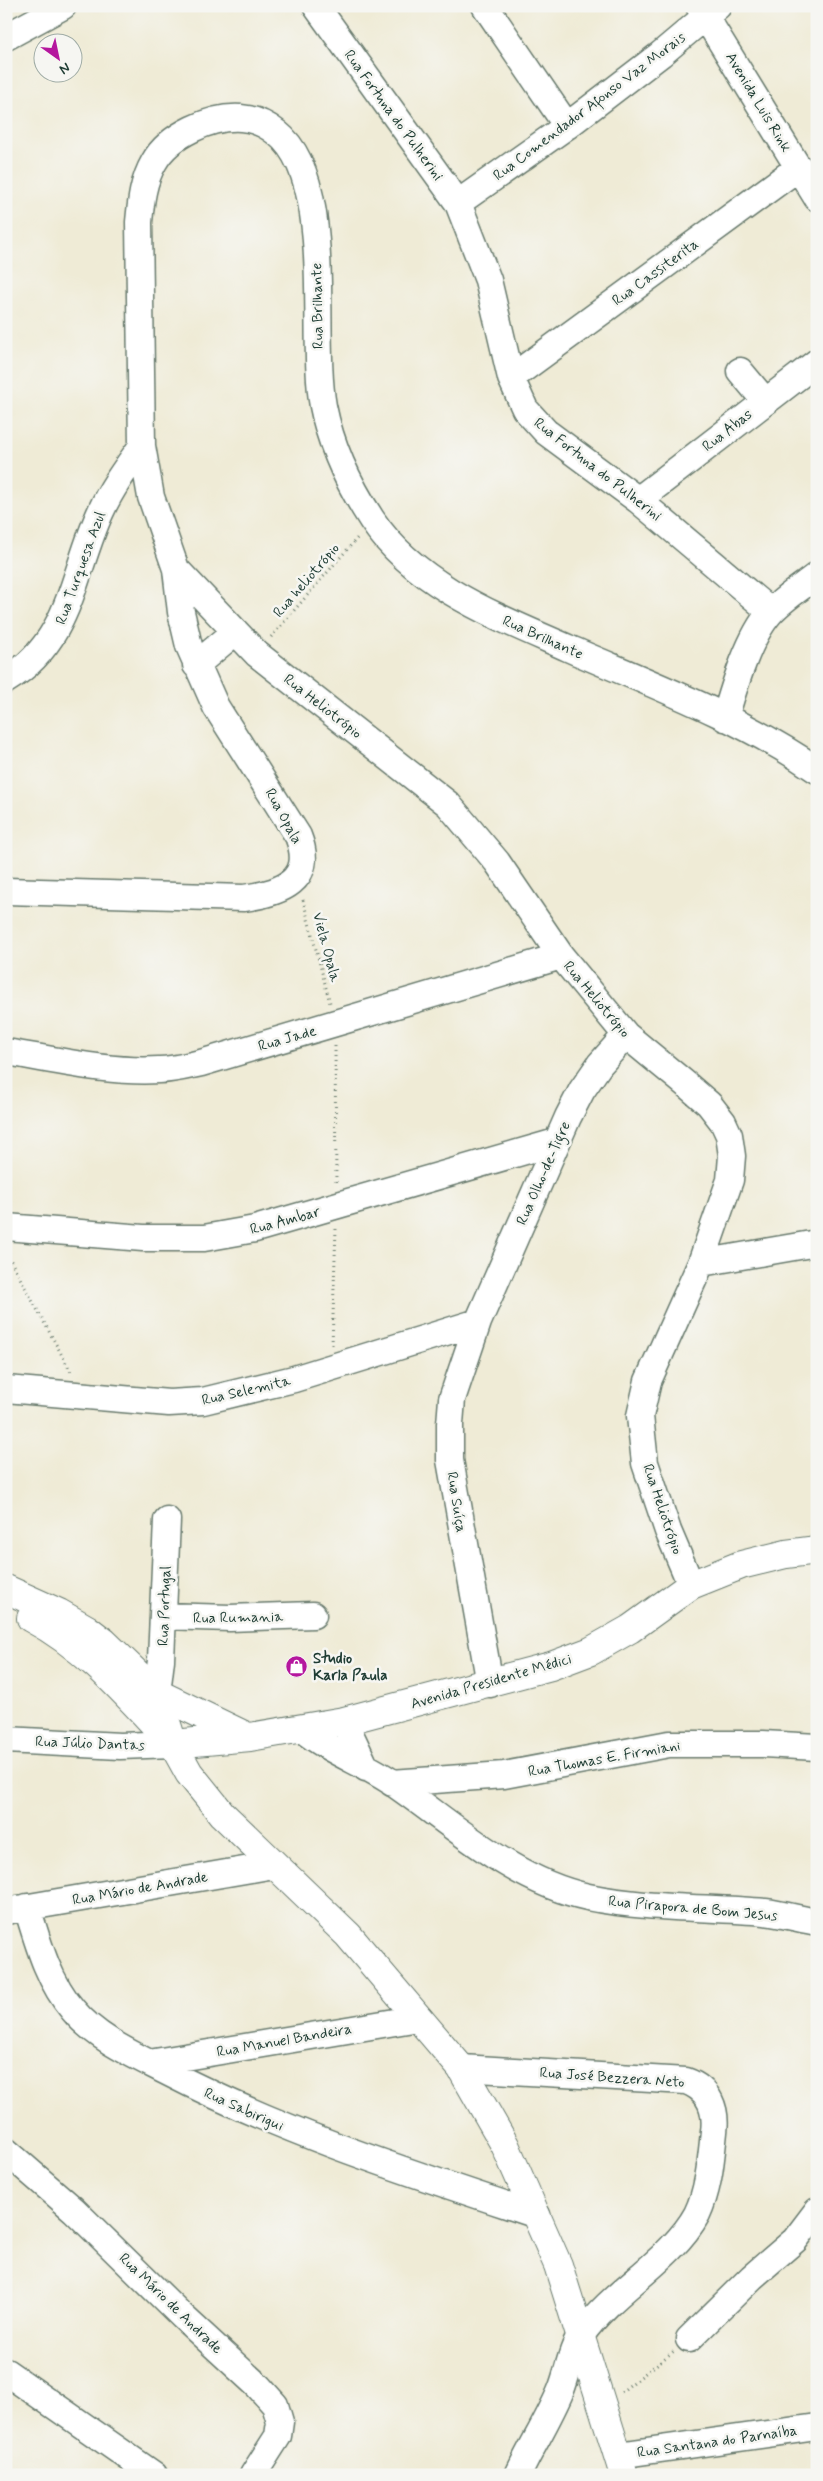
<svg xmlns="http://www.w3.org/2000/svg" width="823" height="2481" viewBox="0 0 823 2481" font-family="Mynerve,sans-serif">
<rect width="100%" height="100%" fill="#f6f6f2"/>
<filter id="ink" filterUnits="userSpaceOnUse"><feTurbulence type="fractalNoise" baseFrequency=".02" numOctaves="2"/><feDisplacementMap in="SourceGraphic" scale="10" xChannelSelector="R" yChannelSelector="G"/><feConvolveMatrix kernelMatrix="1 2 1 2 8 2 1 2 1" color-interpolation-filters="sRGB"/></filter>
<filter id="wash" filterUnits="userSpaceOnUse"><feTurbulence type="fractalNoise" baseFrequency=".0096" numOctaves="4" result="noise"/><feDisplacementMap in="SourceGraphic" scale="20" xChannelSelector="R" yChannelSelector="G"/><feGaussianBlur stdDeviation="1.12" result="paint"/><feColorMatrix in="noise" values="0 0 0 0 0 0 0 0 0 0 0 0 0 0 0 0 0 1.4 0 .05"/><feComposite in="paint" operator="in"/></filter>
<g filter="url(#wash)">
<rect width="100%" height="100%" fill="#efebd6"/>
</g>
<g filter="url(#ink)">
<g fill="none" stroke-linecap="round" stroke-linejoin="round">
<defs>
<path id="minor" d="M316 6 458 203 488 280 511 378 525 409 546 432 638 500 771 612
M485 6 567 126
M699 6 817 198
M6 37 63 6
M458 203 567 126 661 54 718 6
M740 371 765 401
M511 378 799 167
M638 500 817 362
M176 569 257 654 448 804 497 862 561 956 626 1035 688 1086 709 1104 723 1122 729 1135 732 1156 730 1180 701 1263 648 1381 640 1416 645 1463 668 1531 691 1585
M196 665 235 632
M6 680C72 641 72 573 101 511 112 487 127 467 142 446
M725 718C734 687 749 636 771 612 784 598 802 587 817 575
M6 891 244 898C280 893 316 881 298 836L216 707 189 646 181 612 176 569 151 497 142 446 139 222C141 201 143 181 154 162 169 135 211 116 241 118 254 119 267 125 277 133 336 179 310 336 323 406 331 447 349 485 372 520 416 586 498 617 568 648 651 684 742 718 817 770
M6 1052C56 1060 109 1073 159 1070 173 1070 187 1066 201 1063L561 956
M6 1227 143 1238H204L255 1229 556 1142
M701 1263 817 1243
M6 1389 169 1403 203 1401 294 1379 478 1322
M163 1616 230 1618 313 1615
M490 1684 450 1460V1424L452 1399 478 1322 568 1117 582 1090 600 1064 626 1035
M157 1693 161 1660 167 1520
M344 1721 366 1768
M302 1729C330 1752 364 1763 393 1783 454 1825 513 1881 588 1897 646 1909 706 1907 765 1912 782 1914 800 1919 817 1922
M6 1740 120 1746 173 1744
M392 1783 504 1775 669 1744H763L817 1747
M27 1907C38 1943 48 1981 73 2010 97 2039 134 2055 167 2072 285 2133 411 2173 537 2215
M6 1911 274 1865
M149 2063 419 2018
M461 2068 686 2081C709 2089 717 2109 714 2132 711 2159 709 2189 697 2214 672 2260 614 2289 582 2334 571 2349 568 2373 561 2390 549 2419 531 2447 518 2475
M6 2151 74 2210 183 2317 258 2386 275 2405 280 2422 278 2436 253 2475
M689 2339 752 2277 795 2240 817 2211
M6 2372 154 2475
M618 2455 817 2427"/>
<path id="major" d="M6 1589 59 1613 87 1629 104 1642 157 1693 173 1744 189 1773 222 1814 348 1935 461 2068 505 2145 558 2265 624 2475
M31 1618C86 1647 126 1694 168 1739
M157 1693 248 1737
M173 1744 250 1737 344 1721 551 1666 591 1651 630 1629 691 1585 741 1565 786 1554 817 1550"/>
</defs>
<!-- minor casing -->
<use href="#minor" stroke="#687a6d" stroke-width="29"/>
<!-- major casing -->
<use href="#major" stroke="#687a6d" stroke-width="30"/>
<!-- path -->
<path stroke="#687a6d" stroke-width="3" stroke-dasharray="1 4" stroke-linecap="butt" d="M271 637 359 536
M303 900 330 1003
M335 1046 336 1182
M6 1252 71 1372
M332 1345 336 1229
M621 2392 674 2351"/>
<!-- minor -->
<use href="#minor" stroke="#fff" stroke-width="26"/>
<!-- major -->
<use href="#major" stroke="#fff" stroke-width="28"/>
</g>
</g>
<!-- icons -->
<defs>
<symbol id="shop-disc" viewBox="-11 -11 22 22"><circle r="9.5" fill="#b5179e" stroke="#f6f6f2"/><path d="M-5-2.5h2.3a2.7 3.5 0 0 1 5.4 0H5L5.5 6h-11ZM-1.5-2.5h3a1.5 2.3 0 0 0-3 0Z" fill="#fff"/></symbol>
</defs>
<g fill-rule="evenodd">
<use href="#shop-disc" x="284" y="1654" width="25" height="25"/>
</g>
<g text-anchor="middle" stroke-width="5" stroke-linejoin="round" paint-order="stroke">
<!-- street labels -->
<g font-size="15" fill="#1f3d34" stroke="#f6f6f2">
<text transform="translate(759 102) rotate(59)" y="5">Avenida Luis Rink</text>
<text transform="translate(589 106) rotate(-37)" y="5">Rua Comendador Afonso Vaz Morais</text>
<text transform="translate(394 115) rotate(54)" y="5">Rua Fortuna do Pulherini</text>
<text transform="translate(655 272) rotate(-36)" y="5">Rua Cassiterita</text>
<text transform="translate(317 306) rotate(-91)" y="5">Rua Brilhante</text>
<text transform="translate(727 430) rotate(-38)" y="5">Rua Abas</text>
<text transform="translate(598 469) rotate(38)" y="5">Rua Fortuna do Pulherini</text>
<text transform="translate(80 568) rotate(-70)" y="5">Rua Turquesa Azul</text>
<text transform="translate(306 580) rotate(-49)" y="5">Rua heliotrópio</text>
<text transform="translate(543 637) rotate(24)" y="5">Rua Brilhante</text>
<text transform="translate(323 706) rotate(38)" y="5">Rua Heliotrópio</text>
<text transform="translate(284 816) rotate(61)" y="5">Rua Opala</text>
<text transform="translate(327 947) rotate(75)" y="5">Viela Opala</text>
<text transform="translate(597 999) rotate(50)" y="5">Rua Heliotrópio</text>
<text transform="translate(287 1038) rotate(-16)" y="5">Rua Jade</text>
<text transform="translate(543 1173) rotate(-66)" y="5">Rua Olho-de-Tigre</text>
<text transform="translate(285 1220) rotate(-15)" y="5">Rua Ambar</text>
<text transform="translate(246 1390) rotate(-13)" y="5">Rua Selemita</text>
<text transform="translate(457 1502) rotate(81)" y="5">Rua Suíça</text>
<text transform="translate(663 1509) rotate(71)" y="5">Rua Heliotrópio</text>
<text transform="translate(164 1606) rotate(-88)" y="5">Rua Portugal</text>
<text transform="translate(238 1617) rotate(-1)" y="5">Rua Rumania</text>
<text transform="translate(491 1681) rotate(-16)" y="5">Avenida Presidente Médici</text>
<text transform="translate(90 1743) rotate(2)" y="5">Rua Júlio Dantas</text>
<text transform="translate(604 1758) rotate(-10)" y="5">Rua Thomas E. Firmiani</text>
<text transform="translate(140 1888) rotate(-10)" y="5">Rua Mário de Andrade</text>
<text transform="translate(693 1908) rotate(5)" y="5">Rua Pirapora de Bom Jesus</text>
<text transform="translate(284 2040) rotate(-10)" y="5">Rua Manuel Bandeira</text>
<text transform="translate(612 2077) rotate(4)" y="5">Rua José Bezzera Neto</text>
<text transform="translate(244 2109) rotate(24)" y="5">Rua Sabirigui</text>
<text transform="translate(171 2303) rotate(44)" y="5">Rua Mário de Andrade</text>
<text transform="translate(717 2441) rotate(-8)" y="5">Rua Santana do Parnaíba</text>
</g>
<!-- poi labels -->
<g font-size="15" font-weight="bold" fill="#1f3d34" stroke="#f6f6f2" text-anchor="start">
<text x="313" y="1663">Studio<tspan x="313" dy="17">Karla Paula</tspan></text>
</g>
</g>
<!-- margin -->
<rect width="823" height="2481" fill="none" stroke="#f6f6f2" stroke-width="25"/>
<!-- north arrow -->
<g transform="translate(58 58) rotate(147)"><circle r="24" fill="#f6f6f2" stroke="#a0aca6"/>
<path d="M0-4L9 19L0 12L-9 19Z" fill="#b5179e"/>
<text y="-8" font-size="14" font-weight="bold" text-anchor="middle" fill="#1f3d34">N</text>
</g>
</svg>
